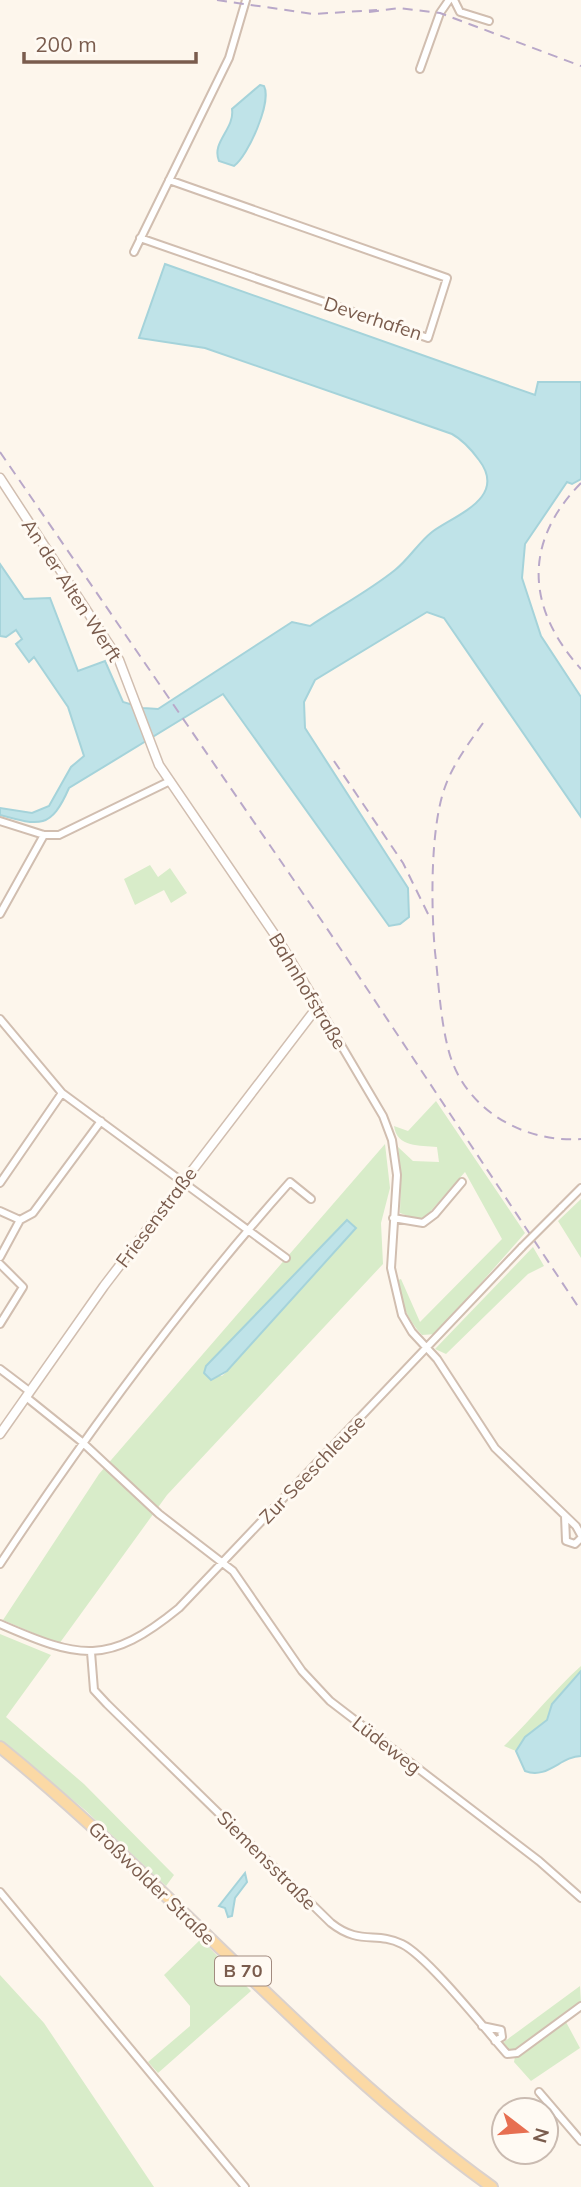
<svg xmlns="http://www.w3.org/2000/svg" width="581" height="2187" viewBox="0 0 581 2187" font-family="Mulish,sans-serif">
<rect width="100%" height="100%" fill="#fdf6ec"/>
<!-- green -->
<path fill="#d8ecc9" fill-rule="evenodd" d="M150 865 158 877 170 868 187 893 171 903 164 890 135 905 124 879Z
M436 1101 525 1233 436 1334 422 1335C407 1319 401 1302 396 1281L401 1279 420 1322 502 1239 465 1172 422 1221 400 1213 401 1175 398 1147 413 1161 439 1162 437 1147C420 1145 397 1148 394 1126L408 1131Z
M385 1144 390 1188 381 1223 383 1264 167 1495 59 1644 3 1620 99 1474ZM347 1221 355 1228 227 1371 222 1376 204 1373 206 1366Z
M581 1199V1258L558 1221Z
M533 1247 544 1266 528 1274 446 1354 435 1349Z
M0 1634 51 1655 6 1717 84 1784 174 1875 166 1886 85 1810 0 1740Z
M581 1666V1671L552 1704 547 1720 525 1737 516 1751 504 1746C531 1720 553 1691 581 1666Z
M201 1939 251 1991 158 2073 148 2062 190 2026V2006L164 1975Z
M0 1975 44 2023 154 2187H0Z
M580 1986 581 2003 511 2052 501 2044Z
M566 2022 580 2048 531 2081 514 2062 515 2057Z"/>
<!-- water -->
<path fill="#bfe3e8" stroke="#a5d3da" stroke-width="2" d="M260 85 264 86C272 102 248 156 234 166L219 161C211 142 235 129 232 109Z
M165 264 535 395 538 382H581V479L572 484 567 482 525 544 522 578 541 636 581 697V817L444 618 427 612 315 680 304 702 305 728 408 888 409 917 400 924 389 926 223 694 69 788C51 829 40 826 0 815V808L32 813 49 806 71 767 84 756 68 707 34 657 29 662 16 644 22 639 16 630 6 637 0 636V564L24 599 50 598 78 671 105 661 123 702 143 708 158 709 292 622 310 626C337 608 369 591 395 570 409 559 418 543 432 532 455 515 508 498 479 460 471 449 463 440 452 434L205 348 139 338Z
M347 1220 356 1228 227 1371 211 1380 204 1373 206 1366Z
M581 1671V1756C561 1756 547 1780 525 1771L516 1751 525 1737 547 1720 552 1704Z
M245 1873 247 1882 235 1898 232 1916 228 1917 225 1908 219 1906Z"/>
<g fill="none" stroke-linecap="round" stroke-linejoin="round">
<defs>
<path id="minor" d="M454 0 460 12 489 21
M420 69 440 13 449 0
M140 238 428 338 447 278 169 180
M134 252 229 58 246 0
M0 821 44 835H59L170 781
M0 914 44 835
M318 1006 383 1116 392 1140 397 1175 391 1268 402 1315 412 1332 437 1359 495 1448 576 1526 581 1535
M0 1019 62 1093 286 1258
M0 1183 62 1093
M561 1208 581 1188
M0 1211 20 1220 33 1213 101 1121
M393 1218 423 1223 435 1214 462 1182
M0 1257 20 1220
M0 1264 23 1287 0 1324
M0 1369 29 1391
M26 1397 82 1442 159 1514 233 1571 302 1671 330 1701 539 1861 581 1898
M565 1516 566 1541 575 1544 581 1538
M0 1564C89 1430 183 1302 290 1182L311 1199
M0 1624C80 1659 108 1666 179 1608L522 1247
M91 1652 94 1690 107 1704 331 1923C360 1946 376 1931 402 1944 427 1956 485 2029 507 2054L517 2053 581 2006
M0 1892 245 2187
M482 2026 501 2030 502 2037 495 2041
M539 2092 581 2141"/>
<path id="tertiary" d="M0 478 119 660 159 765 279 941 318 1006 104 1286 0 1434"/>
<path id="primary" d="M0 1747C172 1886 313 2058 492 2187"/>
</defs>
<!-- minor casing -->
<use href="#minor" stroke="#d1beb0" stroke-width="10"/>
<!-- tertiary casing -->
<use href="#tertiary" stroke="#d1beb0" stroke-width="11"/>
<!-- primary casing -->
<use href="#primary" stroke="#dad1cd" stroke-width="14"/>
<!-- minor -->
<use href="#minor" stroke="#fff" stroke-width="6"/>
<!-- tertiary -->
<use href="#tertiary" stroke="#fff" stroke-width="8"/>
<!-- primary -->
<use href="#primary" stroke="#fbd9a5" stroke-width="10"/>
<!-- rail -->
<path stroke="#b9a8c9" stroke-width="2" stroke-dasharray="10 7" stroke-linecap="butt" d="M217 0 313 14 377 10
M369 12 399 8 440 13 581 66
M0 452 326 927 581 1311
M581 483C523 542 526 608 581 669
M483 723C469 743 453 764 445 787 430 828 431 908 435 952 439 985 440 1019 449 1052 465 1110 524 1143 581 1139
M334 761 403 863 429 916"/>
<defs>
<path id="minor-bridge" d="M522 1247 561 1208"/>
</defs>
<!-- minor-bridge casing -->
<use href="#minor-bridge" stroke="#d1beb0" stroke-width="10" stroke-linecap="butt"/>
<!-- minor-bridge -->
<use href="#minor-bridge" stroke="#fff" stroke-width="6"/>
</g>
<g text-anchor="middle" stroke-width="6" stroke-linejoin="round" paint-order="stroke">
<!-- shield labels -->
<rect fill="#fffaf3" stroke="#a28b7f" stroke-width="2" x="215" y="1956.5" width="56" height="29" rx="5"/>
<g font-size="18" font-weight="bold" fill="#7a5c4d">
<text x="243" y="1977">B 70</text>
</g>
<!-- street labels -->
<g font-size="19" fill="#7a5c4d" stroke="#fffaf3">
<text transform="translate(373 318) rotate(18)" y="7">Deverhafen</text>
<text transform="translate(72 590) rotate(57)" y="7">An der Alten Werft</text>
<text transform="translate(308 991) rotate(59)" y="7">Bahnhofstraße</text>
<text transform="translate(156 1217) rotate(-53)" y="7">Friesenstraße</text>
<text transform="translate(312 1469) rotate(-46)" y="7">Zur Seeschleuse</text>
<text transform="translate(387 1745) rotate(38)" y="7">Lüdeweg</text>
<text transform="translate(267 1860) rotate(45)" y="7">Siemensstraße</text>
<text transform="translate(152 1883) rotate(44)" y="7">Großwolder Straße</text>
</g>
</g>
<!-- north arrow -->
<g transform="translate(525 2131) rotate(106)"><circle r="33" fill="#fffaf3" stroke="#cabbb1" stroke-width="2"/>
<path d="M0-5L12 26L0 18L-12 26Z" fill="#e76f51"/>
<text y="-10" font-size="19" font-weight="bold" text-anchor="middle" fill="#7a5c4d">N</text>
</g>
<!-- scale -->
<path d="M24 52v10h172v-10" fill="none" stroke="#7a5c4d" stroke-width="3.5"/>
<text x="35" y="52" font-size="21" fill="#7a5c4d" stroke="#fffaf3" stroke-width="5" paint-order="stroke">200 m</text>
</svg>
